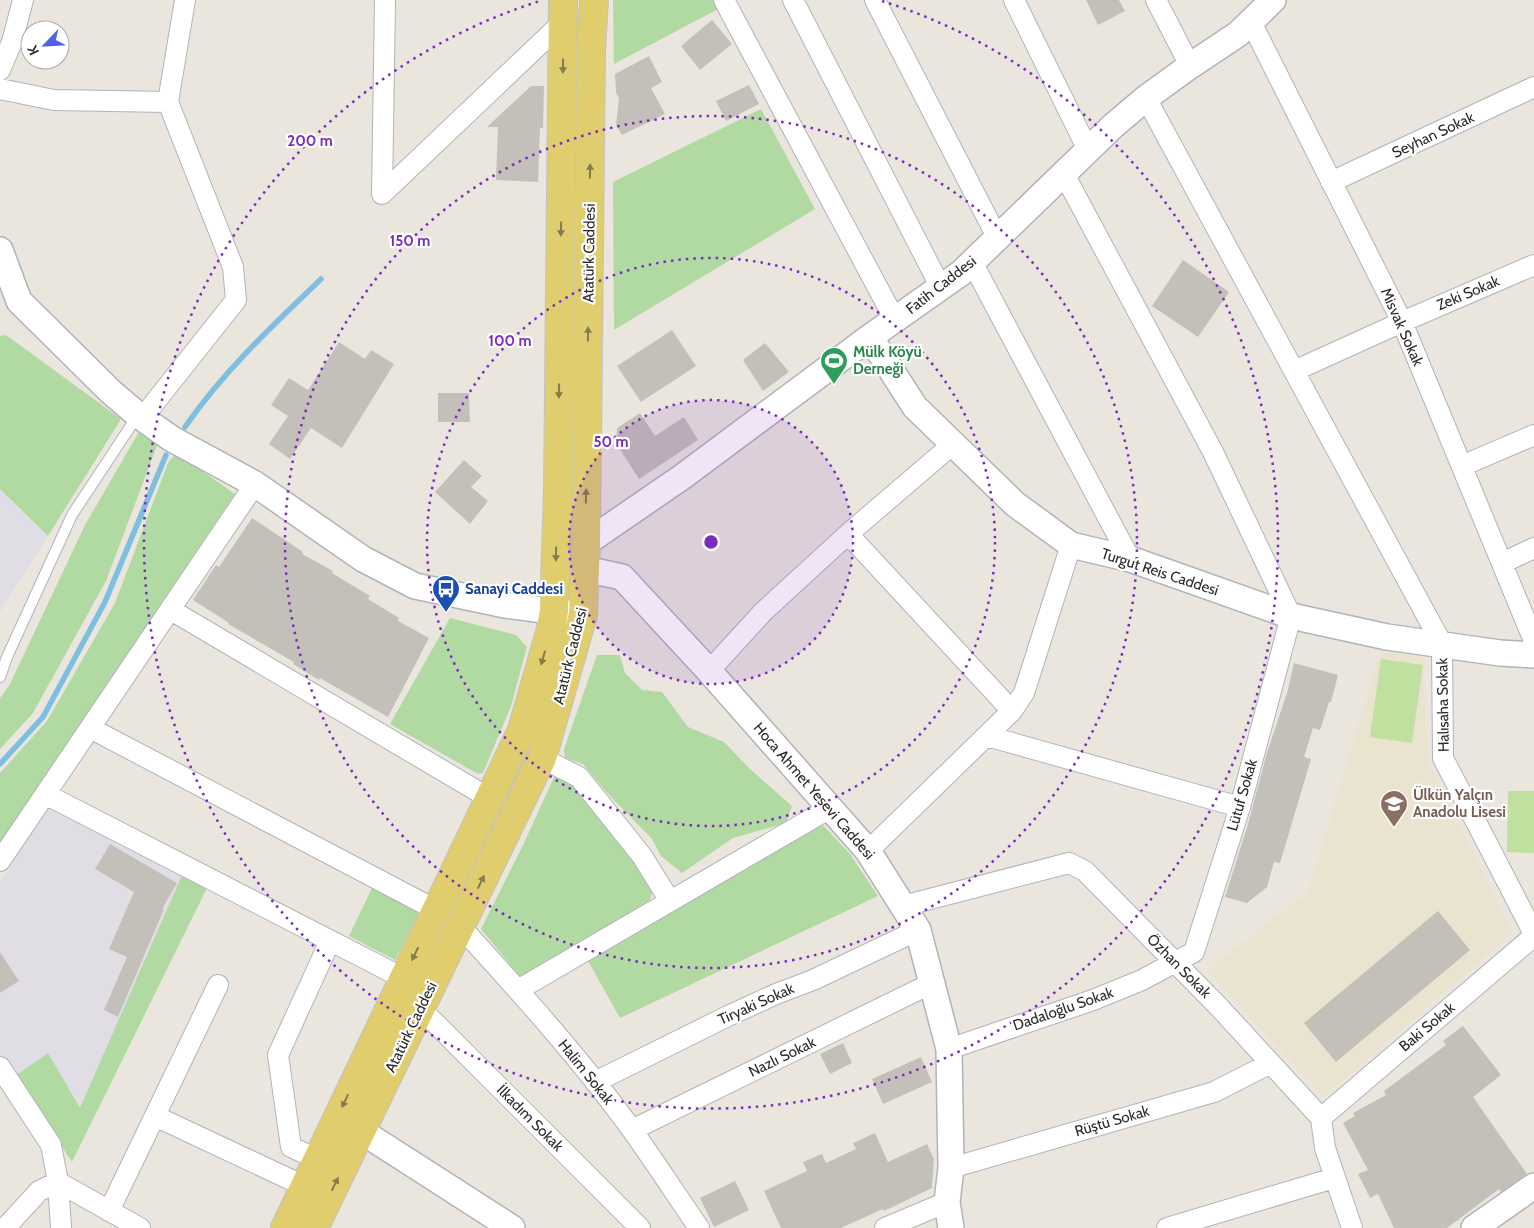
<svg xmlns="http://www.w3.org/2000/svg" width="1534" height="1228" viewBox="0 0 1534 1228" font-family="Cabin,sans-serif">
<rect width="100%" height="100%" fill="#eae6de"/>
<!-- industrial -->
<path fill="#e0dee4" d="M0 489 48 536 0 612Z
M52 802 182 875 80 1109 15 1076 0 1053V883Z"/>
<!-- education -->
<path fill="#eae3cf" d="M1380 652 1423 656 1429 763 1512 933 1324 1097 1207 970 1308 892Z"/>
<!-- green -->
<path fill="#b0daa1" d="M613 0H714L718 9 614 64Z
M761 109 815 209 614 330 613 182Z
M6 335 121 419 48 536 0 489V336Z
M140 430 158 443 106 581 33 713 0 749V698L9 686 85 525Z
M176 453 235 494 0 843V773L47 721 115 603 168 463Z
M450 618 516 635 527 647 511 706 483 773 478 774 390 724Z
M597 655H620L625 673 642 690 662 692 688 727 724 742 750 769 792 806 786 823 733 838 682 873 661 856 652 839 608 794 583 764 565 758 564 749Z
M555 775 574 782 654 887 650 900 522 979 481 929 524 843Z
M820 822 850 854 878 896 620 1018 587 959Z
M182 875 207 888 72 1162 15 1076 48 1053 80 1108Z
M372 888 420 912 395 960 349 936Z"/>
<!-- pitch -->
<path fill="#bfe09e" d="M1381 659 1423 665 1412 743 1370 737Z
M1508 791H1534V853L1507 852Z"/>
<g fill="none" stroke-linecap="round" stroke-linejoin="round">
<!-- stream -->
<path stroke="#7ebee0" stroke-width="5.5" d="M185 427C223 372 273 325 321 279
M0 764 43 717 105 602 166 455"/>
</g>
<!-- building -->
<path fill="#c3c0b9" d="M1086 0H1119L1125 11 1098 25Z
M712 20 732 44 700 70 681 46Z
M649 56 662 82 651 88 665 114 622 135 616 125 619 98 616 93 615 74Z
M749 85 759 104 726 121 716 101Z
M531 86H544L543 128H540L538 182 496 180 498 127H487Z
M1183 260 1229 292 1198 337 1152 306Z
M672 330 696 366 641 402 617 366Z
M339 342 365 359 371 350 394 364 342 448 311 428 290 459 269 444 288 416 271 405 289 378 308 390Z
M765 343 789 372 763 391 743 360Z
M438 393H469L470 422H438Z
M640 413 655 436 684 417 698 440 639 479 616 443 617 428Z
M464 460 482 476 471 487 488 501 470 524 435 492Z
M252 518 303 552 302 554 333 571 332 573 370 596 368 599 399 618 398 621 429 638 388 717 320 678 319 680 293 664 294 662 228 624 229 623 193 600 216 565 219 567Z
M1294 663 1338 675 1331 702H1329L1320 730 1313 728 1304 757 1311 759 1280 863 1274 862 1267 887 1247 903 1225 897 1248 824 1267 753 1288 690Z
M110 844 177 883 162 909H164L118 1017 104 1010 127 957 109 949 134 892 95 869Z
M1438 911 1470 950 1336 1062 1304 1023Z
M0 952 19 981 0 993Z
M1463 1026 1501 1075 1473 1097 1527 1174 1501 1192 1499 1189 1447 1228H1394L1378 1194 1370 1198 1358 1174 1368 1170 1343 1123 1355 1116 1353 1113 1386 1095 1384 1091 1446 1045 1443 1041Z
M843 1043 852 1063 830 1074 820 1054Z
M921 1057 932 1082 883 1104 872 1079Z
M875 1133 888 1162 927 1144 934 1159 932 1188 884 1211 883 1209 841 1228H781L764 1191 807 1171 803 1162 822 1154 826 1163 856 1149 853 1143Z
M735 1181 749 1210 714 1227 700 1198Z"/>
<g fill="none" stroke-linecap="round" stroke-linejoin="round">
<defs>
<path id="service" d="M0 677 7 657 72 515 138 415"/>
<path id="minor" d="M385 0 382 194 563 22
M724 0 895 320
M793 0 941 288
M875 0 997 237
M1014 0 1088 150
M1156 0 1190 66
M1251 22 1402 322 1534 641
M0 70 12 42 23 0
M0 89 54 100 168 102
M1146 98 1442 644 1443 758 1534 934
M1331 182 1534 87
M972 262 1130 559
M1294 371 1402 322 1534 265
M138 415 144 416 236 300 233 267 168 102 185 0
M1462 466 1534 435
M848 534 953 444
M1502 563 1534 548
M171 610 489 798
M709 671 763 612 848 534 1012 711
M90 728 436 910
M987 736 1240 807
M542 758 579 777 642 856 670 901
M45 794 403 978
M868 851 1012 711 1024 693 1071 545
M0 861 255 484
M903 906 1069 863 1085 871 1219 1007 1321 1118 1325 1148 1352 1228
M460 926C520 992 580 1058 632 1130 655 1162 677 1196 699 1228
M518 990 830 808
M418 1012 430 1018 640 1228
M949 1049 1093 1000 1142 980 1194 952 1240 807 1291 616 1213 452 1064 174
M0 1067 51 1145 58 1182 61 1228
M595 1082 728 1016 776 994 813 980 918 930
M155 1116 304 1186
M1321 1118 1534 936
M632 1130 932 983
M317 1159 291 1147 278 1055 330 941
M951 1168 1214 1092 1269 1064
M58 1182 140 1228
M109 1211 218 985
M5 1228 39 1191 58 1182
M885 1228 947 1202
M1167 1228 1334 1178"/>
<path id="tertiary" d="M0 250 19 301 111 392 138 415 172 439 255 484 363 559 415 586 505 605 574 614
M870 337 915 407 1015 504 1071 545 1130 559 1291 616 1387 637 1500 653 1534 655
M586 543 682 477 870 337 961 273 1113 126 1146 98 1190 66 1238 34 1273 0
M585 569 622 577 709 671 868 851 918 930 949 1049 951 1168 947 1202 951 1228
M361 1131 512 1228
M1474 1228 1534 1186"/>
<path id="primary" d="M285 1228 522 730 550 632 554 611 558 490 563 0
M314 1228 542 758 583 615 586 543 591 49 594 0"/>
</defs>
<!-- service casing -->
<use href="#service" stroke="#b1b3bc" stroke-width="12"/>
<!-- minor casing -->
<use href="#minor" stroke="#b1b3bc" stroke-width="22"/>
<!-- tertiary casing -->
<use href="#tertiary" stroke="#b1b3bc" stroke-width="28"/>
<!-- primary casing -->
<use href="#primary" stroke="#c3c3c3" stroke-width="30"/>
<!-- service -->
<use href="#service" stroke="#fff" stroke-width="10"/>
<!-- minor -->
<use href="#minor" stroke="#fff" stroke-width="20"/>
<!-- tertiary -->
<use href="#tertiary" stroke="#fff" stroke-width="25"/>
<!-- primary -->
<use href="#primary" stroke="#dfcd6e" stroke-width="28"/>
</g>
<!-- one-way arrows -->
<defs><path id="oneway-solid" d="M-6-.8H1V-3.2L6.5 0L1 3.2V.8H-6Z" transform="scale(1.25)"/></defs>
<g fill="#847c4c">
<use href="#oneway-solid" transform="translate(563 66) rotate(91)"/>
<use href="#oneway-solid" transform="translate(590 171) rotate(-89)"/>
<use href="#oneway-solid" transform="translate(561 229) rotate(91)"/>
<use href="#oneway-solid" transform="translate(588 334) rotate(-89)"/>
<use href="#oneway-solid" transform="translate(559 391) rotate(91)"/>
<use href="#oneway-solid" transform="translate(586 496) rotate(-89)"/>
<use href="#oneway-solid" transform="translate(556 554) rotate(92)"/>
<use href="#oneway-solid" transform="translate(543 658) rotate(106)"/>
<use href="#oneway-solid" transform="translate(481 882) rotate(-64)"/>
<use href="#oneway-solid" transform="translate(415 954) rotate(116)"/>
<use href="#oneway-solid" transform="translate(345 1101) rotate(115)"/>
<use href="#oneway-solid" transform="translate(335 1184) rotate(-64)"/>
</g>
<!-- distance rings -->
<circle cx="711" cy="542" r="142" fill="#7b2cbf" fill-opacity=".12"/>
<g fill="none" stroke="#7b2cbf" stroke-width="2.5" stroke-dasharray="2.5 5">
<circle cx="711" cy="542" r="142"/>
<circle cx="711" cy="542" r="284"/>
<circle cx="711" cy="542" r="426"/>
<path d="M882 1A567 567 0 1 1 540 1"/>
</g>
<!-- icons -->
<defs>
<symbol id="stadium-pin" viewBox="-11 -11 22 30"><path d="M0 17L-7.5 6A9.5 9.5 0 1 1 7.5 6Z" fill="#2e9e5b" stroke="#fff"/><path d="M0-5a6.5 5 0 1 0 0 10a6.5 5 0 1 0 0-10ZM-3.5-1.8h7v3.6h-7Z" fill="#fff"/></symbol>
<symbol id="bus-pin" viewBox="-11 -11 22 30"><path d="M0 17L-7.5 6A9.5 9.5 0 1 1 7.5 6Z" fill="#1a4fb4" stroke="#fff"/><path d="M-5-6H5V4H4V6H2V4H-2V6H-4V4H-5ZM-3.5-4V0h7V-4ZM-3.5 1.2v1.5H-2V1.2ZM2 1.2v1.5H3.5V1.2Z" fill="#fff"/></symbol>
<symbol id="school-pin" viewBox="-11 -11 22 30"><path d="M0 17L-7.5 6A9.5 9.5 0 1 1 7.5 6Z" fill="#8d6e63" stroke="#fff"/><path d="M0-5L7-2L0 1L-7-2ZM-4 1L0 2.5L4 1V4Q0 6-4 4Z" fill="#fff"/></symbol>
</defs>
<g fill-rule="evenodd">
<use href="#stadium-pin" x="818" y="345" width="32" height="43"/>
<use href="#bus-pin" x="430" y="573" width="32" height="43"/>
<use href="#school-pin" x="1378" y="788" width="32" height="43"/>
</g>
<g text-anchor="middle" stroke-width="4.5" stroke-linejoin="round" paint-order="stroke">
<!-- street labels -->
<g font-size="15" fill="#2a2a2a" stroke="#fff">
<text transform="translate(1433 135) rotate(-25)" y="5">Seyhan Sokak</text>
<text transform="translate(589 253) rotate(-89)" y="5">Atatürk Caddesi</text>
<text transform="translate(941 285) rotate(-38)" y="5">Fatih Caddesi</text>
<text transform="translate(1468 293) rotate(-23)" y="5">Zeki Sokak</text>
<text transform="translate(1402 327) rotate(66)" y="5">Misvak Sokak</text>
<text transform="translate(1160 572) rotate(18)" y="5">Turgut Reis Caddesi</text>
<text transform="translate(570 656) rotate(-76)" y="5">Atatürk Caddesi</text>
<text transform="translate(1443 705) rotate(-91)" y="5">Halısaha Sokak</text>
<text transform="translate(814 791) rotate(49)" y="5">Hoca Ahmet Yesevi Caddesi</text>
<text transform="translate(1242 795) rotate(-74)" y="5">Lütuf Sokak</text>
<text transform="translate(1179 966) rotate(45)" y="5">Özhan Sokak</text>
<text transform="translate(756 1004) rotate(-24)" y="5">Tiryaki Sokak</text>
<text transform="translate(1063 1009) rotate(-19)" y="5">Dadaloğlu Sokak</text>
<text transform="translate(411 1027) rotate(-64)" y="5">Atatürk Caddesi</text>
<text transform="translate(1427 1027) rotate(-40)" y="5">Baki Sokak</text>
<text transform="translate(782 1057) rotate(-26)" y="5">Nazlı Sokak</text>
<text transform="translate(586 1072) rotate(51)" y="5">Halim Sokak</text>
<text transform="translate(530 1118) rotate(45)" y="5">İlkadım Sokak</text>
<text transform="translate(1112 1121) rotate(-16)" y="5">Rüştü Sokak</text>
</g>
<!-- leisure labels -->
<g font-size="15" font-weight="bold" fill="#27864d" stroke="#fff" text-anchor="start">
<text x="853" y="357">Mülk Köyü<tspan x="853" dy="17">Derneği</tspan></text>
</g>
<!-- transit labels -->
<g font-size="15" font-weight="bold" fill="#164399" stroke="#fff" text-anchor="start">
<text x="465" y="594">Sanayi Caddesi</text>
</g>
<!-- education labels -->
<g font-size="15" font-weight="bold" fill="#785e54" stroke="#fff" text-anchor="start">
<text x="1413" y="800">Ülkün Yalçın<tspan x="1413" dy="17">Anadolu Lisesi</tspan></text>
</g>
</g>
<circle cx="711" cy="542" r="8" fill="#7b2cbf" stroke="#fff" stroke-width="2.5"/>
<g font-size="15" text-anchor="middle" font-weight="bold" fill="#7b2cbf" stroke="#fff" stroke-width="4.5" stroke-linejoin="round" paint-order="stroke">
<text x="310" y="146">200 m</text>
<text x="410" y="246">150 m</text>
<text x="510" y="346">100 m</text>
<text x="611" y="447">50 m</text>
</g>
<!-- north arrow -->
<g transform="translate(45 45) rotate(245)"><circle r="24" fill="#ffffff" stroke="#aaaaaa"/>
<path d="M0-4L9 19L0 12L-9 19Z" fill="#5262e4"/>
<text y="-8" font-size="14" font-weight="bold" text-anchor="middle" fill="#2a2a2a">K</text>
</g>
</svg>
